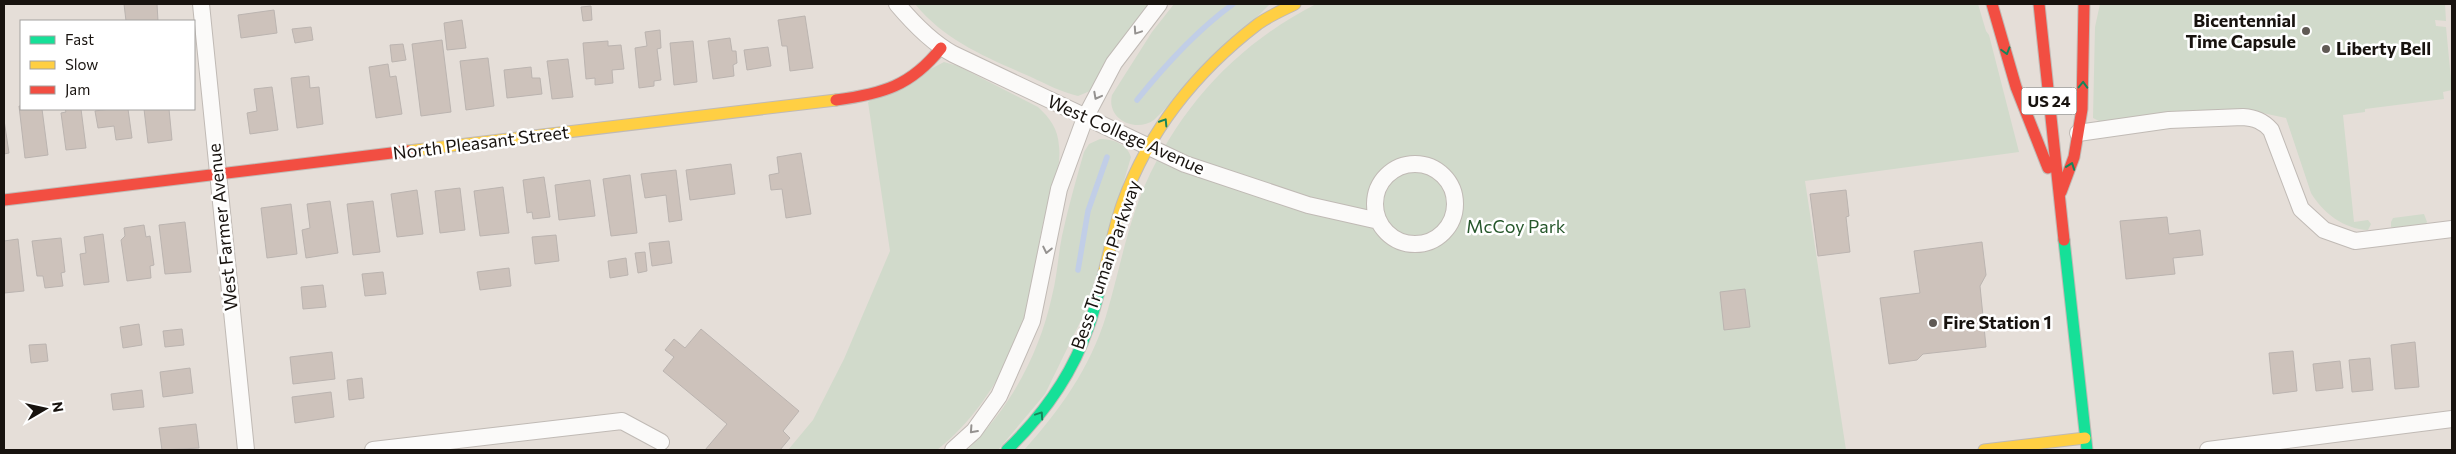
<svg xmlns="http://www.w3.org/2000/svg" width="2456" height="454" viewBox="0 0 2456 454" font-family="Commissioner,sans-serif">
<rect width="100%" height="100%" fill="#e5ded8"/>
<!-- green -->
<path fill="#d1dacb" d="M915 4H1149L1090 91 1078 96C1061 92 1046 84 1031 77 988 58 945 41 915 4Z
M1174 4H1270L1154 120C1136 133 1106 120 1112 95L1152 32Z
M1316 4H1978L1986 31 1989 35 2019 152 1805 181 1846 450H1024C1060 410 1090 368 1106 316 1119 273 1127 226 1145 185 1181 105 1238 44 1316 4Z
M2100 4H2445L2446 21 2435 20 2436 26 2446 27 2452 90 2443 92 2444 99 2365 109V112L2343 115 2354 222 2368 220 2371 224 2368 230C2344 229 2323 213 2311 193L2286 118 2253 111 2101 122 2093 118 2095 27Z
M944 62 958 66 1038 107C1050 118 1058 129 1059 146 1062 170 1049 199 1043 223 1034 264 1032 306 1015 345 997 385 971 423 937 450H788L813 420 844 359 890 251 868 102Z
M1100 139C1113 139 1127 144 1131 157L1086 310 1045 394 998 450H967C1010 408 1039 355 1052 296 1057 277 1058 256 1062 236 1068 208 1076 180 1084 152L1089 144Z
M2424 214 2427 222 2425 225 2396 229 2391 227V222L2393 218Z"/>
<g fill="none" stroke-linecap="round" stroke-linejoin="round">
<!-- stream -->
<path stroke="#c1cee7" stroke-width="5.5" d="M1137 100C1166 64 1196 31 1233 4
M1078 270 1088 211 1107 157"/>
</g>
<!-- building -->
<path fill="#cdc2bb" stroke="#bbb4b0" d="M124 4H157L158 21H126Z
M591 6 592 20 583 21 581 7Z
M274 10 277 33 241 38 238 15Z
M805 16 813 68 790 71 787 46H782L778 20Z
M462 20 466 48 447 50 444 23Z
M311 27 313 40 295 43 292 29Z
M660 30 661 48 657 49 661 80 654 81V86L639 88 635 48 647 46 645 32Z
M730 38 732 51H736L737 63 733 65 734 76 713 79 708 41Z
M442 40 451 112 421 116 412 44Z
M608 41V46L621 45 624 69 612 70 613 83 595 85V78L586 79 583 43Z
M693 41 697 82 674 85 670 43Z
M403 44 406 60 392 62 390 45Z
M768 47 771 66 747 70 744 50Z
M488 58 494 106 466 110 460 61Z
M568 59 573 97 552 99 547 61Z
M388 64 390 77 396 76 402 114 376 118 369 67Z
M531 67 532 78H540L542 94 507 98 504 70Z
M309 76 310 88 319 87 323 124 297 128 291 78Z
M272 87 278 130 250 134 247 113 257 111 254 89Z
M19 106H21V109H42L48 155 25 158Z
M65 109H81L86 148 66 150 61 113 66 112Z
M110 109H128L132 138 116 140 114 126 98 128 95 111Z
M144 109H169L172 140 148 143Z
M4 120 9 153 4 154Z
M801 153 811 214 786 218 782 189 771 190 769 175 779 173 777 157Z
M731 164 735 194 690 200 686 170Z
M676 170 682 220 669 222 666 195 645 198 641 174Z
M630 175 637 233 611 236 603 179Z
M544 177 550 217 533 219 532 212 527 213 523 180Z
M590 180 595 216 559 220 555 185Z
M503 187 509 233 480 236 474 191Z
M460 188 465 230 440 233 435 191Z
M417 190 423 234 397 237 391 194Z
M1846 190 1849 216 1846 217 1850 252 1818 256 1810 194Z
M330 201 338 253 306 258 302 230 310 228 307 204Z
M373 201 380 252 353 255 347 204Z
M291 204 297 254 267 258 261 208Z
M2167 217 2169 234 2200 230 2203 255 2173 258 2175 274 2126 279 2120 221Z
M185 222 191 272 165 274 159 225Z
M144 225 146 237 150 236 154 265 150 266 151 278 127 281 121 240 125 236 124 228Z
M103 234 109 282 84 285 80 254 86 253 84 237Z
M556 235 559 261 535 264 532 237Z
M61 238 65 272 61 273 63 286 45 288 43 276H37L32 241Z
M18 239 24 291 4 293V241Z
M669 241 672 263 652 266 649 243Z
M1982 242 1986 275 1980 286 1986 347 1923 354 1917 360 1889 364 1880 298 1920 293 1914 251Z
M645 252 647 271 638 273 635 253Z
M626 258 628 275 610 278 608 261Z
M509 268 511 286 480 290 477 272Z
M383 272 386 294 365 296 362 274Z
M323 285 326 307 303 309 301 287Z
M1745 289 1750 327 1724 330 1720 292Z
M139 324 142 345 123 348 120 327Z
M182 329 184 345 165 347 163 331Z
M701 329 799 411 783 431 790 438 780 450H705L727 424 663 371 674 357 665 350 674 339 685 348Z
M2415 342 2419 387 2395 389 2391 345Z
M46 344 48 361 31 363 29 345Z
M2293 351 2297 391 2273 394 2269 353Z
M332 352 335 379 293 384 290 357Z
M2370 358 2373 390 2352 392 2349 360Z
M2340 361 2343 388 2316 391 2313 364Z
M190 368 193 393 163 397 160 372Z
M362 378 364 398 349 400 347 380Z
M142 390 144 407 113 410 111 394Z
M331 392 334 417 295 423 292 397Z
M196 424 199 448 162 450 159 428Z"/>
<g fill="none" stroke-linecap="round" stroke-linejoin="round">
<defs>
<path id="street" d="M201 4 246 450
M897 4C913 23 931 42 953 54L1185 164 1308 205 1379 221
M2078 133 2169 120 2243 117C2255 118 2263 121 2271 130L2301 209 2324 230 2355 241 2452 229
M1375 204a40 40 0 1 1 80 0a40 40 0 1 1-80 0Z
M373 450 622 421 661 442
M953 450 974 431 999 396 1032 321 1059 189 1085 118 1114 63 1159 4
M2208 450 2452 419"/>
<path id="fast" d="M2064 240 2087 450
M1007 450C1042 416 1072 375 1088 328 1095 310 1099 291 1104 272"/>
<path id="slow" d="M408 151 836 100
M1104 272C1110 249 1115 224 1123 202 1149 130 1198 70 1258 24 1269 16 1283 10 1295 4
M1984 450 2085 438"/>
<path id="jam" d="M1992 4 2016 87 2048 168
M2039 4 2064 240
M836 100C882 94 911 86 941 48
M2061 192 2074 157 2082 109 2084 4
M4 200 408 151"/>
</defs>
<!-- street casing -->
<use href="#street" stroke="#c0bab5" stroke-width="18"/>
<!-- fast casing -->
<use href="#fast" stroke="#c0bab5" stroke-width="13"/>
<!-- slow casing -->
<use href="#slow" stroke="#c0bab5" stroke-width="13"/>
<!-- jam casing -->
<use href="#jam" stroke="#c0bab5" stroke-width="13"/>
<!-- street -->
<use href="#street" stroke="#fbfaf9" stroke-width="16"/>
<!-- fast -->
<use href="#fast" stroke="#16e098" stroke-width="11"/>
<!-- slow -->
<use href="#slow" stroke="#ffcf43" stroke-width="11"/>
<!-- jam -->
<use href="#jam" stroke="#f24e42" stroke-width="11"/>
</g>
<!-- one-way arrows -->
<defs><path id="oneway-chevron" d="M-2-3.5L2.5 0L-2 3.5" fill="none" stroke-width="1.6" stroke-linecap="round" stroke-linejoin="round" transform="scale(1.25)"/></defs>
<g stroke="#959290">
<use href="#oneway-chevron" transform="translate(1137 31) rotate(124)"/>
<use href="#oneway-chevron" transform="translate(1097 96) rotate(118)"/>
<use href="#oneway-chevron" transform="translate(1047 250) rotate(102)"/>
<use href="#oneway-chevron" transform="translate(973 430) rotate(132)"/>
</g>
<g stroke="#17845a">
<use href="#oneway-chevron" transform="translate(2006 51) rotate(74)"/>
<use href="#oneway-chevron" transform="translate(2083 85) rotate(-88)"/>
<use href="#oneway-chevron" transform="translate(1164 122) rotate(-58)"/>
<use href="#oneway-chevron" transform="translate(2071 166) rotate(-70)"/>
<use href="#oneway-chevron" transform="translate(1040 415) rotate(-56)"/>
</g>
<!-- markers -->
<g fill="#605a55" stroke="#fff" stroke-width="2">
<circle cx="2306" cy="31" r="5"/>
<circle cx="2326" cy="49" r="5"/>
<circle cx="1933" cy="323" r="5"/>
</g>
<g text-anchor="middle" stroke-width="5" stroke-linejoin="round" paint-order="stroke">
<!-- shield labels -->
<rect fill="#fff" stroke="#5d5a57" stroke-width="1" x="2021.5" y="87.5" width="55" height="27" rx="4"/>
<g font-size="16" font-weight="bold" fill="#18130f">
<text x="2049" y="107">US 24</text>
</g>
<!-- poi labels -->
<g font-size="18" font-weight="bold" fill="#18130f" stroke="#fff" text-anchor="start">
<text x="2296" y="27" text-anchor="end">Bicentennial<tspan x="2296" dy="21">Time Capsule</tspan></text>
<text x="2336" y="55">Liberty Bell</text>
<text x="1943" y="329">Fire Station 1</text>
</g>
<!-- street labels -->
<g font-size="18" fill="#18130f" stroke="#fff">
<text transform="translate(1126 135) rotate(24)" y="6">West College Avenue</text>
<text transform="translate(481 143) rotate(-7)" y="6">North Pleasant Street</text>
<text transform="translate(223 227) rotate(-96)" y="6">West Farmer Avenue</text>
<text transform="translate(1106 265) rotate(-71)" y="6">Bess Truman Parkway</text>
</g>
<!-- park labels -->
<g font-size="18" fill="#26572b" stroke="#fff">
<text x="1516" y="233">McCoy Park</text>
</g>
</g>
<!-- border -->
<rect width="2456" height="454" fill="none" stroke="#18130f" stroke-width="10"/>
<!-- legend -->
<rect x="20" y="20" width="175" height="90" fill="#ffffff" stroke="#a3a19f"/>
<rect x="30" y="36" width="25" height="8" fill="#16e098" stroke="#a3a19f"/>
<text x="65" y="45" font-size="15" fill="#18130f">Fast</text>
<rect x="30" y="61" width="25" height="8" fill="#ffcf43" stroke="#a3a19f"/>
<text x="65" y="70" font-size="15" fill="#18130f">Slow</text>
<rect x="30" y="86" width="25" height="8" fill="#f24e42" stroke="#a3a19f"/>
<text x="65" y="95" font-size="15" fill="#18130f">Jam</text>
<!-- north arrow -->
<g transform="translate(45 409) rotate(81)" stroke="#ffffff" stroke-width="4" paint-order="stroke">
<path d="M0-4L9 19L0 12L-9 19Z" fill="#18130f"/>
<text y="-8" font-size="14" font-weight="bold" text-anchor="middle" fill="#18130f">N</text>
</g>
</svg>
